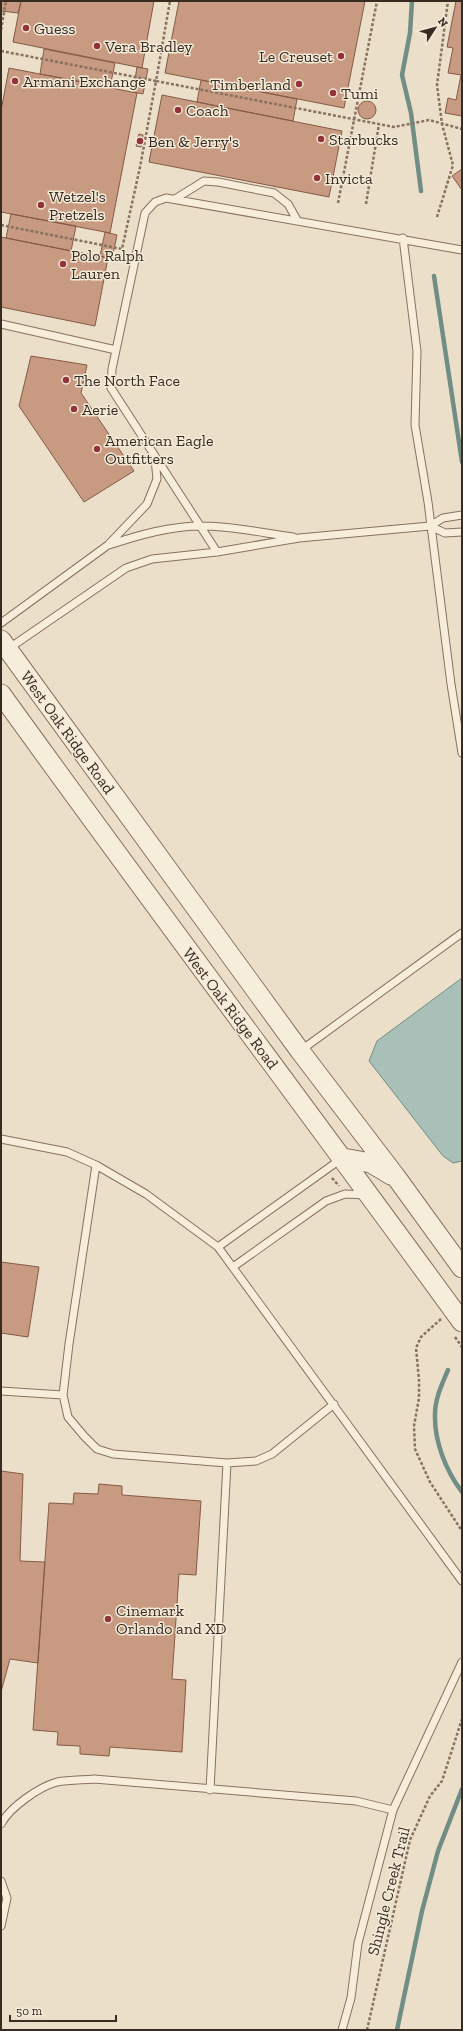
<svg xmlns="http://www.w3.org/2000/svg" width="463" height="2031" viewBox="0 0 463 2031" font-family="'Zilla Slab',serif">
<rect width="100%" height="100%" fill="#ecdfc9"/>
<!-- water -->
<path fill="#a9c0b8" stroke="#708e85" d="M462 978V1161L453 1163 443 1156 369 1061 377 1041Z"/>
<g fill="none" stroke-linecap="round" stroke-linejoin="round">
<!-- stream -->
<path stroke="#708e85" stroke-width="4.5" d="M412 1 410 33 402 75 411 113 421 191
M434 276 462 462
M448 1370C442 1384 435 1399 435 1414 434 1441 446 1471 462 1492
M397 2030 422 1911 438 1851 462 1789"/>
</g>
<!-- building -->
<path fill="#c79a81" stroke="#845b46" d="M1 1H21L18 13 1 11Z
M21 1H154L142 68 13 42Z
M179 1H365L344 108 165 73Z
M456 1H462V116L445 113 448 98 456 100 461 75 448 73 453 48 447 47Z
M44 49 115 63 110 87 40 74Z
M137 67 148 69 143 94 133 92Z
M9 68 137 93 110 233 1 212V111Z
M201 80 297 99 293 121 197 102Z
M162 95 342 131 329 197 149 162Z
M358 110a9 9 0 1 1 18 0a9 9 0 1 1-18 0Z
M139 134 143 135 141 147 136 146Z
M462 169V190L452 176Z
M11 214 76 226 71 251 6 238Z
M105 232 117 235 112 259 100 256Z
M1 237 108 258 95 326 1 307Z
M31 356 87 365 81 393 134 471 84 502 19 406Z
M1 1262 39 1267 28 1337 1 1333Z
M1 1471 23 1474 20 1561 45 1562 38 1663 10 1659 1 1692Z
M99 1484 122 1486V1495L201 1501 196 1575 179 1574 172 1679 186 1680 182 1752 110 1747 109 1756 80 1754V1746L57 1745 58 1732 33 1730 49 1503 73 1504 74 1493 98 1494Z"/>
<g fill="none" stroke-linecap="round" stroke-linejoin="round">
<defs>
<path id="service" d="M175 199 204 181 218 182 274 193 288 204 297 220
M403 238 417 351 415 425 428 502 451 684 462 753
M1 324 116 350
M430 526 445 533 462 532
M109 545C139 535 170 526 202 526 232 526 263 533 293 537
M217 552 111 388 112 369 145 213 155 202 166 198 462 250
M1 623 108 545 147 504 157 479 155 459
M8 649 126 568 152 559 217 552 299 538 430 526 443 518 462 515
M300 1051 462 933
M1 1139 67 1152 96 1165 146 1194 218 1247 462 1581
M96 1165 69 1344 63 1395 68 1417 84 1436 97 1449 113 1454 227 1463 210 1790
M218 1247 341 1159
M233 1267 326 1201 345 1194 366 1195
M1 1391 63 1395
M227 1463 256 1461 272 1454 334 1404
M1 1824C10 1807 39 1787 57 1782 69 1780 83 1780 94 1779L356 1801 393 1810
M1 1881 7 1898 1 1926
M342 2030 351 1998 358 1943 393 1810 462 1662"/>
<path id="tertiary" d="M1 640 300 1051 396 1177 462 1268
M1 694C153 905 309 1112 462 1322
M343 1158 371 1163 391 1175"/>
</defs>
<!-- service casing -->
<use href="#service" stroke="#87715f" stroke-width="9"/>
<!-- tertiary casing -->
<use href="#tertiary" stroke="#87715f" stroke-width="21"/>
<!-- path -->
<path stroke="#87715f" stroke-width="2.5" stroke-dasharray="3 2" stroke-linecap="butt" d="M1 30 6 1
M1 51 156 81 170 1
M338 203 377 1
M366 204 379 124
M437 217 453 165 442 124 437 85 448 1
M1 225 122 249 140 167 156 81 394 127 429 120 462 129
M332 1178 339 1186
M441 1319 421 1337 416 1348 419 1380V1398L414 1426 415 1449 430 1482 462 1531
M455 1337 462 1347
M367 2030 410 1840 430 1796 442 1781 462 1719"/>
<!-- service -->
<use href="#service" stroke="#f7eddb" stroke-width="7"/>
<!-- tertiary -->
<use href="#tertiary" stroke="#f7eddb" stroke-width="19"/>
</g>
<!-- markers -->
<g fill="#913339" stroke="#f3ead8" stroke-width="1.5">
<circle cx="26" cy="28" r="4"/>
<circle cx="97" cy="46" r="4"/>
<circle cx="341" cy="56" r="4"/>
<circle cx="15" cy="81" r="4"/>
<circle cx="299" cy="84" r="4"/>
<circle cx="333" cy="93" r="4"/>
<circle cx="178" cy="110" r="4"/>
<circle cx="321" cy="139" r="4"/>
<circle cx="140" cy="141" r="4"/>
<circle cx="317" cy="178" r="4"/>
<circle cx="41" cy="205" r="4"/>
<circle cx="63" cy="264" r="4"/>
<circle cx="66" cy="380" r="4"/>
<circle cx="74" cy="409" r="4"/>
<circle cx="97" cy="449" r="4"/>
<circle cx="108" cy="1619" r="4"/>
</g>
<g text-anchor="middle" stroke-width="3" stroke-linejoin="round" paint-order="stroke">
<!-- poi labels -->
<g font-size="16" fill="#382b21" stroke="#f3ead8" text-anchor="start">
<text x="34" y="34">Guess</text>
<text x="105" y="52">Vera Bradley</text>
<text x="333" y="62" text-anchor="end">Le Creuset</text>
<text x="23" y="87">Armani Exchange</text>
<text x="291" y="90" text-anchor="end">Timberland</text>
<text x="341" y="99">Tumi</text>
<text x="186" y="116">Coach</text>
<text x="329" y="145">Starbucks</text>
<text x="148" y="147">Ben &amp; Jerry's</text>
<text x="325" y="184">Invicta</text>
<text x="49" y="202">Wetzel's<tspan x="49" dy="18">Pretzels</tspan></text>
<text x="71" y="261">Polo Ralph<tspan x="71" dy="18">Lauren</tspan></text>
<text x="74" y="386">The North Face</text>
<text x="82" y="415">Aerie</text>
<text x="105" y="446">American Eagle<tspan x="105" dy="18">Outfitters</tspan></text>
<text x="116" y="1616">Cinemark<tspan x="116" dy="18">Orlando and XD</tspan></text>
</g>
<!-- street labels -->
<g font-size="16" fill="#382b21" stroke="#f3ead8">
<text transform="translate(68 732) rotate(54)" y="6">West Oak Ridge Road</text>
<text transform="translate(231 1008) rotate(53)" y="6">West Oak Ridge Road</text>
<text transform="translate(388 1891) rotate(-76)" y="6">Shingle Creek Trail</text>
</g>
</g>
<!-- border -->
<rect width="463" height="2031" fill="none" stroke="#382b21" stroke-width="4"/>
<!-- north arrow -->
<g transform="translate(435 28) rotate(54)" stroke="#f3ead8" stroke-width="3" paint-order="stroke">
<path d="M0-3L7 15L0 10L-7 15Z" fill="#382b21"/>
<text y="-6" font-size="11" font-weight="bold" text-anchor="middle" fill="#382b21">N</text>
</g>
<!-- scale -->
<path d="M10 2015v6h106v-6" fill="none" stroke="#382b21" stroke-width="2"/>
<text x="16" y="2015" font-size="12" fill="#382b21" stroke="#f3ead8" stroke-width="3" paint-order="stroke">50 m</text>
</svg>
